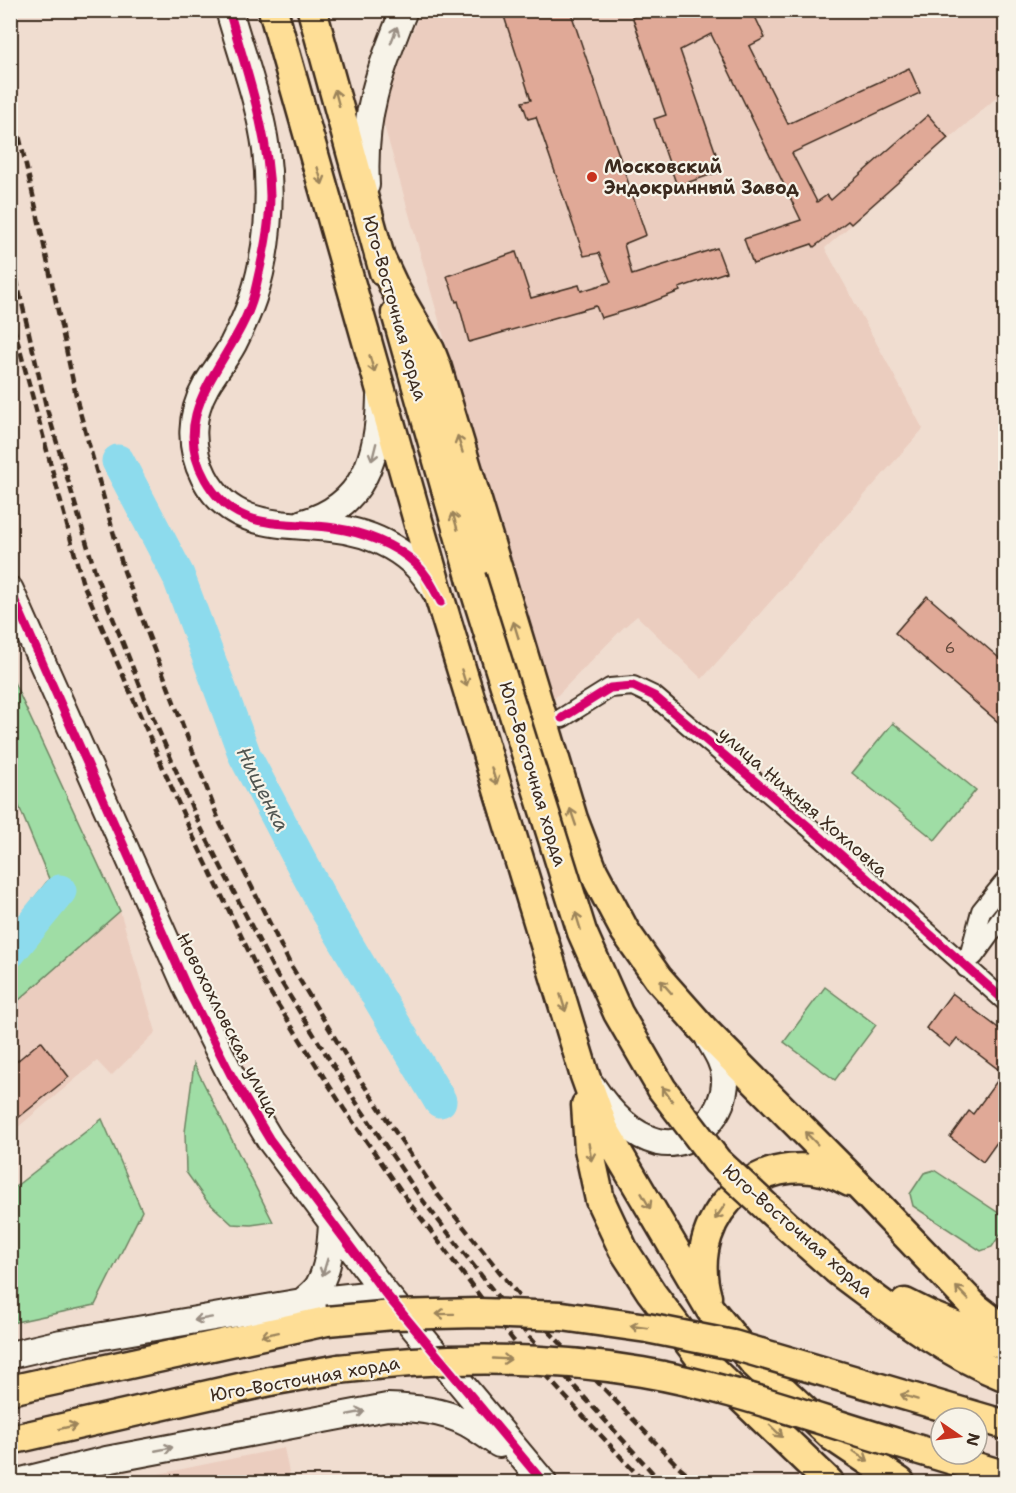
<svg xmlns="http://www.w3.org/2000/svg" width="1016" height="1493" viewBox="0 0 1016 1493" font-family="'Shantell Sans',sans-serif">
<rect width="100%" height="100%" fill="#f0ddd0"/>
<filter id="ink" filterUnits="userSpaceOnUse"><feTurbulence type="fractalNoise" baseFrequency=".0167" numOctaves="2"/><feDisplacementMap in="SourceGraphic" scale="12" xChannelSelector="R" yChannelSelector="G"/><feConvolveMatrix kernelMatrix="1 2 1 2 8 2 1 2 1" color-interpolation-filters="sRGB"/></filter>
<g filter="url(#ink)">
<!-- built -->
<path fill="#ebcdbf" d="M421 11H1005V90L825 248 923 429 702 679 637 616 623 628 552 701 448 352 380 111Z
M120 911 156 1032 111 1076 97 1061 11 1133 10 1007Z
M284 1448 291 1482H120Z"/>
<!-- green -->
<path fill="#9fdda5" stroke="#6d8462" stroke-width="1.5" d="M11 676 120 911 11 1007V928L49 879 11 787Z
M893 723 976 790 935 840 852 773Z
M825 987 876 1025 835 1080 784 1042Z
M194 1064 273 1222 251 1225 232 1224 206 1200 186 1172 185 1132Z
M102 1119 142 1211 95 1305 11 1323V1190Z
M934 1170 1003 1216 1005 1227 992 1247 981 1251 913 1206 910 1194 924 1173Z"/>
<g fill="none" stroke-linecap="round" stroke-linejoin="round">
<!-- river -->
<path stroke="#8ddbed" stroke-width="33" d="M118 461 178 575 245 756 326 909 440 1101
M10 952 60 891"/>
</g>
<!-- building -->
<path fill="#e0a997" stroke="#3b2a1e" stroke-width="1.5" d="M502 10H570L646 235 624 244 632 275 717 248 726 272 679 288 680 291 644 305 601 318 596 306 469 342 458 301 456 302 447 276 516 252 531 298 579 285 581 291 611 282 599 253 584 256 536 117 528 119 522 102 531 100Z
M630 10H752L765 38 749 46 788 124 909 68 920 93 792 153 817 202 827 195 831 200 928 115 948 138 851 224 848 221 814 247 812 244 753 264 744 239 801 220 711 34 680 50 722 171 677 186 654 119 666 115Z
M927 596 1005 663V728L895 633Z
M952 993 1005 1033V1131L983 1162 950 1137 969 1111 973 1114 1003 1073 957 1038 950 1047 926 1028Z
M41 1041 69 1077 18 1118 10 1109V1067Z"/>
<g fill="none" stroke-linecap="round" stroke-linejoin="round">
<defs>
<path id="street" d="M562 718 610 688 633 686 654 696 823 839 1006 1002
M974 956 1006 912
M966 968 981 911 1006 880"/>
<path id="secondary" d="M229 10C242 56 260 103 266 150 272 197 268 253 253 298 248 313 240 330 233 344 225 359 214 372 206 386 190 414 189 448 204 477 231 529 281 523 331 528 373 532 415 553 435 591
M366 185C362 116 379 73 404 10
M303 523C365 506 379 455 380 397
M10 590 188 990 231 1075 270 1140 385 1293 543 1482
M592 1086C607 1109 630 1135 658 1142 694 1150 727 1112 725 1077 724 1063 716 1051 709 1039
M302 1302C308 1297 315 1292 319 1285 329 1267 331 1244 332 1224
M10 1355 61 1343 302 1302 385 1293
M17 1482 106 1460 387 1407C415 1408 442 1410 467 1423 478 1429 489 1437 499 1444"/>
<path id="primary" d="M273 10 441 602 584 1073 604 1129 710 1309 754 1363 833 1437 900 1482
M312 10 384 272
M379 255 396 291 430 350 437 368 573 819 593 871 625 931 658 978 705 1031 862 1189 975 1307 1006 1331
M396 313 471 577
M586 1105 589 1149 600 1200 623 1249 651 1292 701 1359 829 1482
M838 1271C891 1311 944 1352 1006 1377
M707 1297C682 1210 770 1137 850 1182
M905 1303 931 1316 1006 1346
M10 1390 327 1321
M10 1440 270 1381 339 1369
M900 1444 1006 1476"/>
</defs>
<!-- street casing -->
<use href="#street" stroke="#3b2a1e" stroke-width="22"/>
<!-- secondary casing -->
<use href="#secondary" stroke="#3b2a1e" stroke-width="30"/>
<!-- primary casing -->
<use href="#primary" stroke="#3b2a1e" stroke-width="33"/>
<!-- street -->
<use href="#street" stroke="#f7f3e8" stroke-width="18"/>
<!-- secondary -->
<use href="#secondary" stroke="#f7f3e8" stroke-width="26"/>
<!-- primary -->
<use href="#primary" stroke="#fede96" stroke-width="28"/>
<!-- rail -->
<path stroke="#3b2a1e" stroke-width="4.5" stroke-dasharray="9 4.5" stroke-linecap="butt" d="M10 97 36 208 78 405 124 571 220 823 290 964 361 1081 438 1195 540 1322 676 1464 697 1482
M10 252 46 406 97 578 146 701 200 826 276 974 356 1102 421 1198 526 1333 661 1482
M10 313 82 581 190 830 263 981 344 1109 411 1205 513 1340 644 1482"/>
<defs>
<path id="primary-bridge" d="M471 577 582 932 618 1013 662 1089 717 1161 786 1225 838 1271
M327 1321 393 1315 479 1313 562 1316 647 1328 733 1345 1006 1425
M339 1369C441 1356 540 1355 642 1372 730 1387 815 1419 900 1444"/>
</defs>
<!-- primary-bridge casing -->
<use href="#primary-bridge" stroke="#3b2a1e" stroke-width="33" stroke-linecap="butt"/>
<!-- primary-bridge -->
<use href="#primary-bridge" stroke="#fede96" stroke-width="28"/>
<defs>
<path id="cycleway" d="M229 10C246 71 269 133 270 196 270 229 261 264 254 295 237 359 165 408 205 479 236 534 282 520 334 528 362 532 395 544 416 564 427 574 433 588 441 602
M10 590 188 990 231 1075 270 1140 385 1293 543 1482
M562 718 610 688 633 686 654 696 823 839 1006 1002"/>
</defs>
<!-- cycleway casing -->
<use href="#cycleway" stroke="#f7f3e8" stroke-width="13"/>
<!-- cycleway -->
<use href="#cycleway" stroke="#d6006c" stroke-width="9"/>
</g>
<!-- one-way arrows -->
<defs><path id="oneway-shaft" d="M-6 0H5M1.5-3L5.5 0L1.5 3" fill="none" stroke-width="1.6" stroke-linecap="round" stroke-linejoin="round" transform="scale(1.5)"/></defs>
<g stroke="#998e83">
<use href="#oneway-shaft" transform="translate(394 35) rotate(-69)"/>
<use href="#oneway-shaft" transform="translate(374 452) rotate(104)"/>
<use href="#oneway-shaft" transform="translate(325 1267) rotate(107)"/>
<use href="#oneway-shaft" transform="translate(203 1319) rotate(170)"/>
<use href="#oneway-shaft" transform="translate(356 1413) rotate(-11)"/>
<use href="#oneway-shaft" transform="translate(164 1449) rotate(-11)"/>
</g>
<g stroke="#9c845a">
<use href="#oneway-shaft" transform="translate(337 98) rotate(-105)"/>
<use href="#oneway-shaft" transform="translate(320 176) rotate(74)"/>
<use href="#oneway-shaft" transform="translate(372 364) rotate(74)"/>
<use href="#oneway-shaft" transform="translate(460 444) rotate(-107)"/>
<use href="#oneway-shaft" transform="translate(455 521) rotate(-106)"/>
<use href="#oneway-shaft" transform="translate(516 630) rotate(-107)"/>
<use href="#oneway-shaft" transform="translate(464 678) rotate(73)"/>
<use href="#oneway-shaft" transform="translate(494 776) rotate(73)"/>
<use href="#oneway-shaft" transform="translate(573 817) rotate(-109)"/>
<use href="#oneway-shaft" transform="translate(578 921) rotate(-107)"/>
<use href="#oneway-shaft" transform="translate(666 987) rotate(-131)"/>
<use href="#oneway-shaft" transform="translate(563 1003) rotate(73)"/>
<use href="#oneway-shaft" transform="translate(667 1094) rotate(-126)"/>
<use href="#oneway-shaft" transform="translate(811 1138) rotate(-135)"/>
<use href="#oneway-shaft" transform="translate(590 1152) rotate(81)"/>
<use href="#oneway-shaft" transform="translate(646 1201) rotate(60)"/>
<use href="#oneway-shaft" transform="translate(720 1212) rotate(124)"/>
<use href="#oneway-shaft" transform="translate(962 1293) rotate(-134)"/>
<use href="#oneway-shaft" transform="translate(445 1314) rotate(179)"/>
<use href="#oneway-shaft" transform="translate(639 1327) rotate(-172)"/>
<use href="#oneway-shaft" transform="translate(270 1334) rotate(168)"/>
<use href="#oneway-shaft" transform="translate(502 1359) rotate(3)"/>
<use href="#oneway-shaft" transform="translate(909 1397) rotate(-163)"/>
<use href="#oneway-shaft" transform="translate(68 1427) rotate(-13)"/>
<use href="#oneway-shaft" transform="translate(776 1431) rotate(44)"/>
<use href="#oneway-shaft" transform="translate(861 1456) rotate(34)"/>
</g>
</g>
<!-- markers -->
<circle fill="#c8321e" stroke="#f7f3e8" stroke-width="2" cx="592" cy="177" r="6"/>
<g text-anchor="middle" stroke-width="4.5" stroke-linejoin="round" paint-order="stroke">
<!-- number labels -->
<g font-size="15" fill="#644a3c">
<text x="950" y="653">6</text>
</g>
<!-- poi labels -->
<g font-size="18" font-weight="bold" fill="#3b2a1e" stroke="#f7f3e8" text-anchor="start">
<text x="604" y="173">Московский<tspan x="604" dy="21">Эндокринный Завод</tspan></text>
</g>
<!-- street labels -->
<g font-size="18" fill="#3b2a1e" stroke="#f7f3e8">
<text transform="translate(395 308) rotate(74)" y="6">Юго-Восточная хорда</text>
<text transform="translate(533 774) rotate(73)" y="6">Юго-Восточная хорда</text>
<text transform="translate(803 802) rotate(41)" y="6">улица Нижняя Хохловка</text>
<text transform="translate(228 1025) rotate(63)" y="6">Новохохловская улица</text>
<text transform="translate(798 1231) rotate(41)" y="6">Юго-Восточная хорда</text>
<text transform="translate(305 1379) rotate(-10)" y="6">Юго-Восточная хорда</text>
</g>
<!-- water labels -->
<g font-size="20" font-style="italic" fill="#505652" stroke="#f7f3e8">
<text transform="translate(263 789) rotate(63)" y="7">Нищенка</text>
</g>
</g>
<!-- margin -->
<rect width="1016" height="1493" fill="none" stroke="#f7f3e8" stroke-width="36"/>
<rect x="18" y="18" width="980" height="1457" fill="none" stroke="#3b2a1e" stroke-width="2" filter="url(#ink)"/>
<!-- north arrow -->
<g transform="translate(959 1436) rotate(104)"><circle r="28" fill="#f7f3e8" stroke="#aca397" stroke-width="1.5"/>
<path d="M0-4.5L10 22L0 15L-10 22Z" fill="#c8321e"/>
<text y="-9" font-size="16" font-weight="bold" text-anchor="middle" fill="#3b2a1e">N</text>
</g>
</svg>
